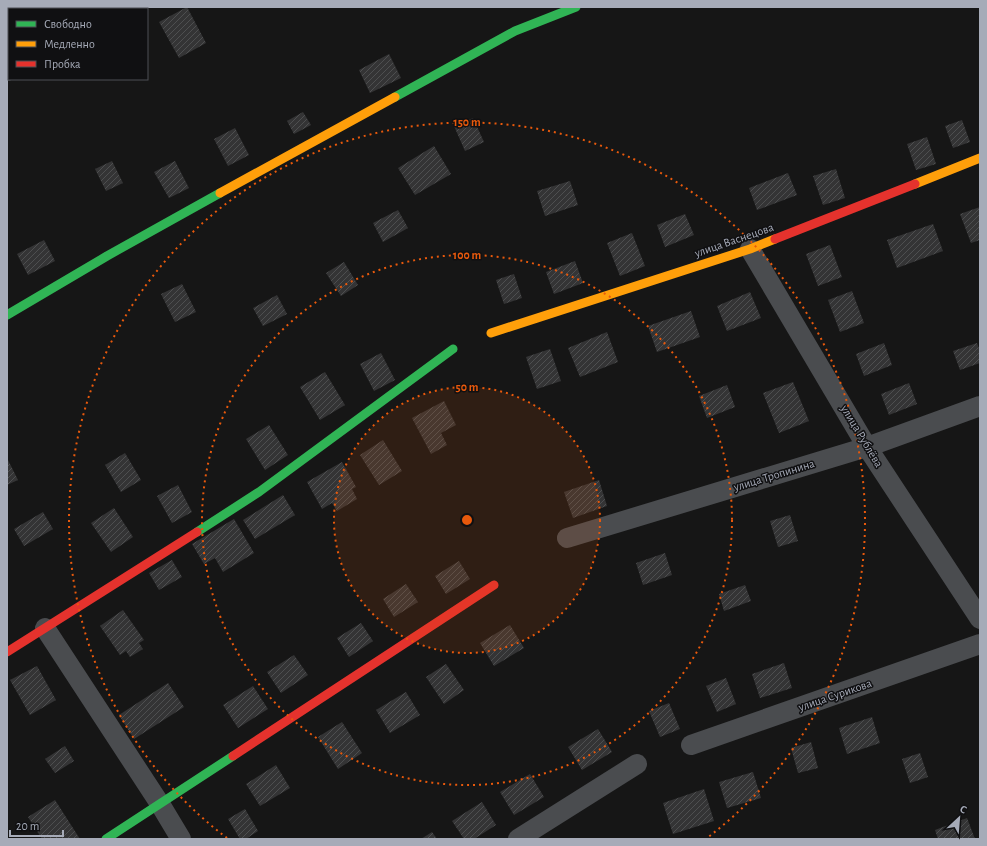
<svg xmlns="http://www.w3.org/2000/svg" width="987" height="846" viewBox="0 0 987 846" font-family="'Alegreya Sans',sans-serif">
<defs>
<pattern id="building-hatch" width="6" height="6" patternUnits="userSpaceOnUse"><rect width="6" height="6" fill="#343435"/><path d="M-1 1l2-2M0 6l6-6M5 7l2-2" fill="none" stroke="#4e4f50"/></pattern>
</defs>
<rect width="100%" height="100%" fill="#161616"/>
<!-- building -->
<path fill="url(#building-hatch)" d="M187 7 206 43 179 58 159 22Z
M389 54 401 78 370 93 359 70Z
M303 112 311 125 294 134 287 121Z
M473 118 484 142 465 151 454 126Z
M962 120 970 142 953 148 945 126Z
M235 128 249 155 228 166 214 139Z
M927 137 936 164 916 170 907 144Z
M434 146 451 174 415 195 398 168Z
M112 161 123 183 106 191 95 169Z
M175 161 189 188 169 198 154 172Z
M836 169 845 198 823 205 813 176Z
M788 173 797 195 757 210 749 188Z
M570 181 578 205 545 216 537 191Z
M980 207V240L971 243 960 214Z
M398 210 408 228 383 242 373 223Z
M685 214 694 235 665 247 657 225Z
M933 224 943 251 897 268 887 240Z
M632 233 645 266 620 276 607 243Z
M44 240 55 261 28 275 17 254Z
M830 245 842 277 818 286 806 254Z
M575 261 583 283 554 294 546 272Z
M344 262 358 285 341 296 326 273Z
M514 274 522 298 504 304 496 280Z
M182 284 196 312 175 322 161 294Z
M852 291 864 323 840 332 828 300Z
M750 292 761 318 727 331 717 306Z
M277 295 287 314 263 326 253 308Z
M691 311 700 337 657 352 648 326Z
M607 332 618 362 580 377 568 348Z
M884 343 892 365 864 376 856 354Z
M977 343 980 351V363L960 370 953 351Z
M550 349 561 381 537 389 526 357Z
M381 353 395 380 374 391 360 364Z
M325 372 345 405 320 420 300 387Z
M793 382 809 421 779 433 763 393Z
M909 383 917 404 889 415 881 394Z
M727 385 735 407 707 418 699 396Z
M444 401 456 425 441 433 447 445 431 454 412 418Z
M269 425 288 455 265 470 246 439Z
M383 440 402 471 379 485 360 455Z
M125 453 141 480 121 492 105 465Z
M7 458 18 480 7 485Z
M342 462 356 487 352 489 357 499 337 511 332 503 322 509 307 482Z
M599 480 607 506 573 518 564 492Z
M178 485 192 512 172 523 157 496Z
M283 495 295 515 255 539 243 520Z
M114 508 133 537 111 552 91 523Z
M43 512 53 529 24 546 14 529Z
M790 515 798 541 778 547 770 521Z
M234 519 254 553 223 572 215 558 204 564 192 544Z
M665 553 672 575 643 585 636 563Z
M172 560 182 577 159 590 149 573Z
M459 561 470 579 446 594 435 576Z
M406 584 418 602 394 617 383 599Z
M745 585 751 601 724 611 719 594Z
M123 610 144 640 139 643 143 649 130 657 126 651 120 655 100 626Z
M361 623 373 641 349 657 337 638Z
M510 625 524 648 494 666 480 643Z
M294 655 308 675 281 693 267 672Z
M784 663 792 688 760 698 752 674Z
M446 664 464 690 444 704 426 677Z
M37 666 56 700 30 715 10 680Z
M726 678 736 704 717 712 706 686Z
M168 683 184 707 134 739 119 715Z
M253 686 268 709 238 728 223 705Z
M406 692 420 715 390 733 376 710Z
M669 703 680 729 660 737 649 711Z
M872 717 880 743 847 754 839 728Z
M342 722 362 753 338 769 318 737Z
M598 729 612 752 582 770 568 747Z
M811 742 818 768 798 773 791 748Z
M65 746 74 761 55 773 45 759Z
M920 753 928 777 910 783 902 759Z
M276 765 290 788 260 806 246 784Z
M753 772 761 798 727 808 719 782Z
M530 774 544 797 514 815 500 792Z
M704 789 714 821 673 834 663 803Z
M55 800 80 839H42L28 817Z
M482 802 496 825 474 839H464L452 821Z
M245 809 258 831 246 839H240L228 819Z
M967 818 975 839H938L935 830Z
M432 832 437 839H421Z"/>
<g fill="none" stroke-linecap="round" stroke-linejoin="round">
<!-- street -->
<path stroke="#4a4c4f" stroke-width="20" d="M121 9 124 7
M7 71 9 70
M750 249 867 447 980 619
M567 538 867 447 980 406
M45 628 160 804 181 839
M691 745 980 644
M518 839 637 764"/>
<!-- fast -->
<path stroke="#30b455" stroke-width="9" d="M395 97 515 31 576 7
M7 315 107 256 220 193
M197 532 259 492 453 349
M106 839 233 756"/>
<!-- slow -->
<path stroke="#ff9f0a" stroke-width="9" d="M915 184 980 158
M220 193 395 97
M491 333 750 249 775 239"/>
<!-- jam -->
<path stroke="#e5322d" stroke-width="9" d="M775 239 915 184
M7 652 197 532
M233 756 494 585"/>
</g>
<!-- distance rings -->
<circle cx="467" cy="520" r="133" fill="#e8590c" fill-opacity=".12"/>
<g fill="none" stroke="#e8590c" stroke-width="2" stroke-dasharray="2 4">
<circle cx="467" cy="520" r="133"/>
<circle cx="467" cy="520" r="265"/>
<path d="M227 838A398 398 0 1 1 707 838"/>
</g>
<g text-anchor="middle" stroke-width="3" stroke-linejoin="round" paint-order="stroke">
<!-- street labels -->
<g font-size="12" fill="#a6abb8" stroke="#101012">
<text transform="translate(734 240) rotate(-19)" y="4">улица Васнецова</text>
<text transform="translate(862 436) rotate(59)" y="4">улица Рублёва</text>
<text transform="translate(774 475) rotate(-17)" y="4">улица Тропинина</text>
<text transform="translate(835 695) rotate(-19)" y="4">улица Сурикова</text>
</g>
</g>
<circle cx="467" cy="520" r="6" fill="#e8590c" stroke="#101012" stroke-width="2"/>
<g font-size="12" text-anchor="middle" font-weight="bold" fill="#e8590c" stroke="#101012" stroke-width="3" stroke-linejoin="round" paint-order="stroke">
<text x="467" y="126">150 m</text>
<text x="467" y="259">100 m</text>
<text x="467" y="391">50 m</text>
</g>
<!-- border -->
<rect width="987" height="846" fill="none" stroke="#a6abb8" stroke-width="16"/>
<!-- legend -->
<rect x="8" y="8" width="140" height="72" fill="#101012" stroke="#4c4e54"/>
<rect x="16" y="21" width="20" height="6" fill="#30b455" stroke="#4c4e54"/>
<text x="44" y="28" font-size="12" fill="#a6abb8">Свободно</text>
<rect x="16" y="41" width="20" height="6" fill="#ff9f0a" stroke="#4c4e54"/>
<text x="44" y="48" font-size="12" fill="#a6abb8">Медленно</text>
<rect x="16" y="61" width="20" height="6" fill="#e5322d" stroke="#4c4e54"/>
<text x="44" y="68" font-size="12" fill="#a6abb8">Пробка</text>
<!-- north arrow -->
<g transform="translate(959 818) rotate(26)" stroke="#101012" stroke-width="3" paint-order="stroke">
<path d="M0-3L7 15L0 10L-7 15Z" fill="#a6abb8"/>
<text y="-6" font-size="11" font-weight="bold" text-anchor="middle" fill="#a6abb8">С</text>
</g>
<!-- scale -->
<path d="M10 830v6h53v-6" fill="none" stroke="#a6abb8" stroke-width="2"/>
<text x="16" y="830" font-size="12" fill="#a6abb8" stroke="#101012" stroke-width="3" paint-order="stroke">20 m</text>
</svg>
